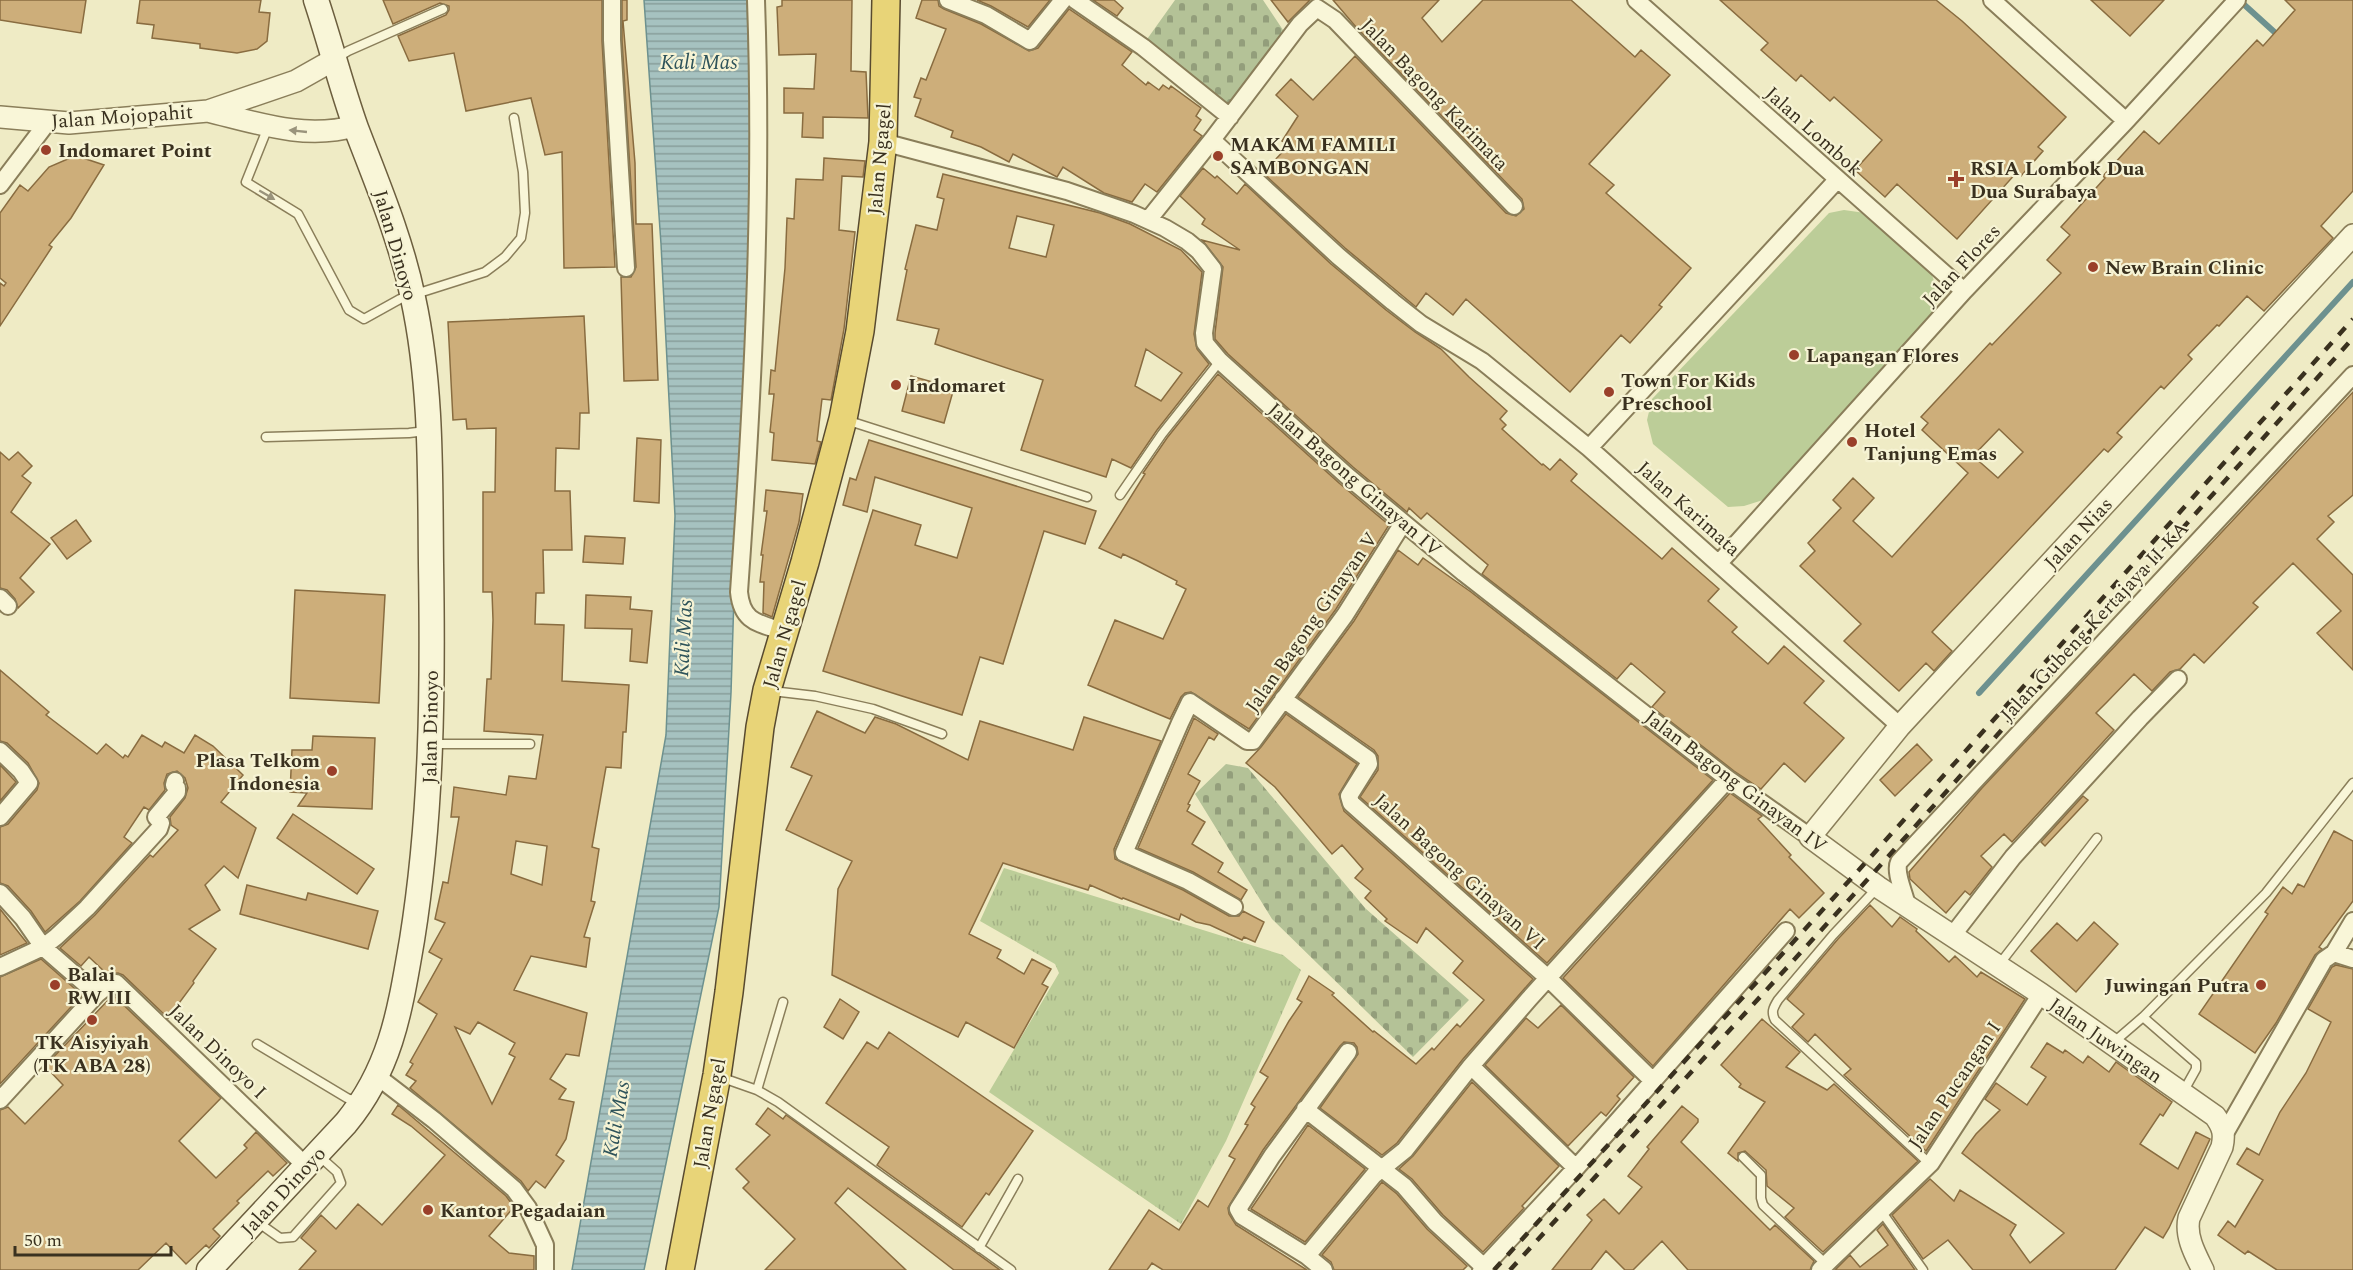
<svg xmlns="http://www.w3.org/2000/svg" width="2353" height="1270" viewBox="0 0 2353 1270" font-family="Spectral,serif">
<defs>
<pattern id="grass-tufts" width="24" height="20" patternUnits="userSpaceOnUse" patternTransform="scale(1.5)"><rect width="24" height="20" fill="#bccd98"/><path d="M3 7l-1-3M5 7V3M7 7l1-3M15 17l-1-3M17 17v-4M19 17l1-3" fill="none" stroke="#a2b083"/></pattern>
<pattern id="cemetery-stones" width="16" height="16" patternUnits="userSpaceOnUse" patternTransform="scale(1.5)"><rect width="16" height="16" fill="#b4c297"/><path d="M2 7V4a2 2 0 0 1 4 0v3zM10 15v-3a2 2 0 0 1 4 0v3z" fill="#939e7b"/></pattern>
<pattern id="water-rules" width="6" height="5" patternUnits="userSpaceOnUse" patternTransform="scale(1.5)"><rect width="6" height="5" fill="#a6c2c0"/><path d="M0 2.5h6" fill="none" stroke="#889e9b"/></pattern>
</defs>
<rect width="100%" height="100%" fill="#efebc5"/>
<!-- grass -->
<path fill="url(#grass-tufts)" d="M1004 868 1283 955 1301 970 1226 1141 1181 1224 989 1092 1059 973 1055 964 980 921Z"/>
<!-- cemetery -->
<path fill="url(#cemetery-stones)" d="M1175 0H1263L1289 39 1228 108 1145 42Z
M1226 764 1248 768 1365 908 1469 1000 1413 1057 1272 919 1195 794Z"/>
<!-- pitch -->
<path fill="#bccd98" d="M1844 210 1865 213 1931 272 1939 296 1934 311 1763 500 1744 506 1728 507 1653 444 1647 420 1652 399 1829 213Z"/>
<!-- water -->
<path fill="url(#water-rules)" stroke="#6d918f" stroke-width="1.5" d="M644 0H747L751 123 747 419 735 563 731 693 719 907 644 1270H572L666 735 675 516 661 244Z"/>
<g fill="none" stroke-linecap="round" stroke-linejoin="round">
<!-- stream -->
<path stroke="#6d918f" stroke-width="6" d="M2239 0 2281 38
M1979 693 2353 282"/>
</g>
<!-- building -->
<path fill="#cdae7a" stroke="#896c40" stroke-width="1.5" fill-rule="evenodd" d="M0 0H86L81 33 0 20Z
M140 0H261L259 12 270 13 267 41 257 49 237 53 200 48V44L152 38 154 25 137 23Z
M383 0H602V41L615 267 564 268 562 152 545 155 531 98 466 111 454 53 409 61 398 36 446 15 449 10V6L440 3 393 24Z
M622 0H627V20L623 21 635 163 636 224H652L658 380 624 381 621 277H631L636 267 622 40Z
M782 0H852L851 71 866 72 868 118 823 117V138L802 137 803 113H784V88L814 89 816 54 779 55 777 7 782 6Z
M922 0H938L939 6 944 9 981 24 1029 51 1038 48 1069 9 1132 52 1122 65 1146 85 1148 82 1159 90 1163 85 1169 89 1171 86 1201 108 1196 116 1201 120 1194 130 1202 136 1157 192 1145 184 1132 202 1104 193 1063 167 1057 177 1013 154 1009 162 981 147 951 137 953 131 915 116 921 99 914 97 921 78 926 80 946 29 916 18Z
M977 0H1050L1028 27 991 6Z
M1093 0H1114L1123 8 1117 16Z
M1271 0H1310L1288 22Z
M1333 0H1439L1422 18 1442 42 1483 0H1571L1635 57 1641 50 1670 75 1589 164 1614 185 1606 193 1691 268 1659 305 1662 307 1630 343 1621 335 1570 392 1466 299 1453 315 1426 293 1416 307 1345 248 1263 173 1289 145 1282 141 1298 116 1276 95 1291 79 1313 100 1355 56 1506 213 1516 216 1524 209 1522 199 1356 27Z
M1720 0H1936L1962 21 2066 117 2038 147 2043 151 2021 176 2017 172 1957 239 1897 184 1885 197 1855 170 1882 140 1834 97 1830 101 1801 75 1796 81 1761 50 1768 43Z
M2091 0H2164L2130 36Z
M2285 0H2353V191L2321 226 2333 238 2264 311 2247 296 2219 326 2217 325 2188 355 2192 359 2164 389 2161 386 2117 433 2122 437 2108 452 2104 449 1932 632 1952 651 1934 671 1926 663 1899 691 1844 641 1861 624 1800 566 1815 551 1808 543 1841 508 1833 500 1853 478 1874 498 1853 521 1892 557 1968 473 1922 430 1928 423 1921 417 1990 343 1992 345 2061 273 2047 260 2070 235 2061 227 2105 178 2103 176 2144 131 2159 144 2257 40 2263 46 2295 10ZM1999 429 2023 452 1998 478 1973 456Z
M80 157 104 165 71 218 49 245 52 247 0 326V283L4 286 6 283 0 278V213L20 185 28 191 49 167 70 158Z
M824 158 865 161 863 177 842 176 839 230 855 232 844 329 831 400 822 399 817 441 821 442 815 464 772 460 774 433 770 432 774 394H769L771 370 775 371 785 268 787 218 794 219 796 179 823 180Z
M1203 168 1215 178 1217 176 1237 194 1245 184 1331 264 1386 310 1415 332 1441 349 1469 377 1507 411 1500 419 1506 425 1502 429 1542 465 1543 464 1550 470 1560 459 1577 474 1571 481 1662 559 1672 548 1719 589 1708 601 1737 627 1732 632 1768 664 1784 646 1824 681 1804 703 1844 738 1805 782 1784 763 1761 789 1734 771 1652 707 1665 692 1631 663 1617 679 1482 574 1488 565 1427 513 1421 519 1409 508 1407 512 1353 467 1228 354 1215 339V333L1223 267 1202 240 1240 250 1202 224 1205 219 1180 196Z
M943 174 1100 213 1130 224 1181 250 1202 272 1194 334 1197 349 1209 364 1157 430 1131 468 1112 459 1106 477 1021 450 1043 380 935 344 939 329 897 320 907 270 905 269 916 225 937 230 944 199 937 197ZM1017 216 1054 225 1046 257 1009 248ZM1146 349 1182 373 1161 401 1135 386Z
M584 316 589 413H580L579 449 556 448 555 491H570L572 550H543L544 593H536L535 624 564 625 562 681 629 685 626 732H623L621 768 606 767 592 847 599 849 591 901 595 902 584 937 590 938 586 967 531 956 514 990 587 1013 579 1056 566 1054 550 1079 566 1089 559 1099 574 1102 566 1139 556 1155 564 1161 545 1188 536 1181 528 1191 521 1181 410 1088 416 1081 406 1075 413 1064 410 1062 437 1014 418 1002 442 959 429 952 445 923 435 919 443 882 448 883 459 817H451L454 787 506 795 509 776 536 779 543 735 484 731 487 679H491L493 620 492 592H483V492H495L496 428 467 429 466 419 453 420 448 322ZM516 841 547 846 542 885 511 874ZM478 1022 515 1043 509 1054 515 1057 492 1104 455 1027 470 1034Z
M1218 374 1339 483 1389 525 1336 609 1249 729 1191 692 1185 693 1181 697 1170 719 1088 685 1115 620 1163 639 1186 589 1176 584 1177 581 1138 561 1123 554 1121 558 1099 548 1145 474 1143 473 1167 438Z
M911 376 954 388 944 423 902 411Z
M2353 392V495L2328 516 2334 522 2317 539 2353 575V670L2317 633 2341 611 2293 563 2253 603 2258 607 2204 663 2194 654 2180 669 2170 672 2152 691 2134 674 2107 702 2096 713 2114 730 2012 842 2004 834 1981 856 1992 867 1970 895 1965 891 1946 913 1910 879 1909 872 1982 788Z
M637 438 661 440 659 503 634 501Z
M869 440 1096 511 1085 544 1044 531 1003 664 980 657 962 715 823 671 873 510 921 525 915 545 957 558 972 508 875 477 867 512 843 505 850 478 856 480Z
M0 452 9 460 18 452 32 466 22 476 31 483 11 512 50 544 20 578 34 592 18 608 15 599 7 590 0 588Z
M766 490 803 494 799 522 772 617 763 613 764 582H760L763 555H761L767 511H764Z
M76 520 91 541 67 559 51 538Z
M585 536 625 538 623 564 583 562Z
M1398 550 1418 565 1423 558 1471 592 1713 780 1547 963 1360 797 1378 770V756L1374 750 1298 697 1354 621Z
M295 590 385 595 379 703 290 698Z
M586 595 631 597 630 609 652 611 647 663 630 661 632 629 585 628Z
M0 670 49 712 46 715 97 754 106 744 123 758 125 755 128 757 142 735 162 747 165 742 184 753 195 735 213 746 243 775 221 802 256 828 238 878 224 866 205 885 220 910 189 929 216 949 193 981 194 983 168 1018 123 975 118 973 107 974 89 957 81 966 60 948 95 915 150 855 153 857 178 830 171 825 170 817 185 798 188 788 185 778 177 771 167 774 164 783 165 790 149 810 144 807 124 837 132 843 80 901 45 932 31 911 8 886 0 883V827L8 824 37 790 39 783 28 763 7 743 0 741Z
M817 711 865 733 875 717 896 724 968 760 980 721 1073 750 1084 717 1161 741 1114 849 1115 859 1183 890 1229 916H1239L1243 911 1264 922 1255 942 1244 937 1242 940 1210 925 1196 922 1181 914 1179 920 1123 898 1122 899 1090 885 1088 890 1003 863 969 934 1001 950 997 958 1024 974 1032 959 1051 969 1042 984 1048 987 1014 1048 966 1022 958 1037 832 975 838 889 852 861 786 830 812 776 791 767Z
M1286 714 1357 764 1339 794 1344 811 1533 979 1463 1059 1397 1143 1382 1155 1320 1108 1358 1054 1357 1047 1354 1043 1344 1042 1340 1046 1263 1150 1228 1208 1229 1214 1236 1225 1307 1270H1163L1152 1263 1147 1270H1109L1149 1210 1179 1230 1198 1200 1208 1207 1235 1159 1229 1156 1248 1125 1245 1124 1255 1107 1251 1104 1268 1077 1260 1072 1289 1021 1302 1002 1297 999 1309 976 1334 993 1332 995 1373 1032 1374 1031 1416 1064 1432 1048 1434 1050 1457 1024 1460 1027 1484 1000 1453 973 1463 961 1426 928 1417 943 1385 921 1387 919 1365 898 1371 891 1355 878 1363 869 1342 845 1332 854 1275 787 1246 763 1261 747Z
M1194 718 1218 734 1214 740 1209 737 1188 774 1200 781 1188 804 1190 805 1187 811 1205 822 1192 844 1223 863 1218 872 1247 890 1241 900 1193 872 1138 848Z
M313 736 375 738 372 809 298 806 307 793 290 792 292 750H312Z
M1917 744 1932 760 1895 796 1880 780Z
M0 765 16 782 0 801Z
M1730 793 1762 816 1758 819 1791 855 1789 857 1824 893 1799 918 1790 909 1653 1066 1563 978Z
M2083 796 2088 800 2045 846 2041 842Z
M293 814 374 869 357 894 277 838Z
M2334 831 2353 841V901L2319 947 2322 949 2315 955 2276 1023 2255 1053 2199 1014 2268 914 2265 912 2283 887 2292 894 2298 884 2304 887Z
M247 885 306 900 308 893 378 911 368 949 240 914Z
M1870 905 1892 927 1900 917 1917 929 1916 931 1949 962 1955 956 1977 977 1981 972 2025 999 1926 1151 1844 1075 1851 1069 1815 1034 1808 1042 1792 1027 1804 1014 1787 999 1838 939Z
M0 909 27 943 0 955Z
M2094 922 2118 944 2076 992 2031 951 2057 923 2077 941Z
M41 959 82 995 0 1084V977Z
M2336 965 2353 969V1270H2277L2248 1251 2245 1254 2218 1235 2228 1221 2235 1227 2263 1180 2237 1164 2247 1148 2259 1155 2280 1112 2306 1073 2331 1022 2308 1009 2332 967Z
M113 995 221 1098 179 1141 216 1178 247 1148 244 1145 256 1132 287 1163 273 1176 268 1171 237 1201 239 1203 213 1229 220 1236 209 1248 206 1245 186 1264 166 1243 138 1270H0V1110L8 1107 25 1124 63 1085 45 1066Z
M840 999 859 1012 843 1039 824 1027Z
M1561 1005 1634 1077 1617 1096 1620 1099 1606 1116 1601 1112 1568 1146 1485 1065 1526 1018 1538 1028Z
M1762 1019 1800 1052 1786 1067 1827 1090 1834 1084 1918 1161 1823 1252 1785 1217 1794 1208 1767 1186 1766 1170 1745 1151 1738 1153V1161L1728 1153 1765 1102 1739 1087 1741 1084 1721 1065Z
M889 1032 1033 1131 989 1195 986 1193 962 1227 877 1165 889 1147 826 1103 867 1042 878 1049Z
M2047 1043 2063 1053 2065 1050 2083 1063 2088 1056 2109 1072 2116 1062 2172 1102 2163 1116 2160 1114 2140 1144 2178 1169 2196 1132 2210 1139 2169 1228 2163 1238 2145 1227 2115 1270H1973L1948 1240 1923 1259 1892 1215 1930 1179 1954 1201 1960 1190 2016 1225 2010 1235 2030 1263 2064 1233 1962 1153 1976 1134 2000 1110 1985 1099 1996 1083 2027 1105 2046 1077 2031 1067Z
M1472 1082 1559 1166 1522 1206 1524 1208 1483 1252 1443 1215 1412 1179 1399 1169 1413 1156Z
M398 1105 506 1196 514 1207 489 1236 509 1253 534 1256V1270H299L316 1251 301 1238 321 1215 336 1229 358 1204 382 1225 445 1155 411 1126 392 1114Z
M1682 1106 1698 1119V1122L1681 1142 1770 1230 1775 1225 1814 1261 1810 1270H1688L1662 1241 1633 1270H1625L1606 1251 1591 1270H1552L1592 1220 1587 1215 1604 1199 1619 1214 1642 1187 1628 1176 1649 1149 1647 1147Z
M768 1108 783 1119 786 1115 1000 1270H954L848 1188 835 1203 906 1270H765L795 1239 743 1188 749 1182 736 1169 770 1135 756 1124Z
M1308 1125 1365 1169 1305 1242 1251 1209Z
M1382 1182 1397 1194 1427 1229 1467 1266 1463 1270H1334L1331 1262 1322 1255Z
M1883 1224 1915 1270H1835L1850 1255 1860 1267 1888 1245 1877 1230Z"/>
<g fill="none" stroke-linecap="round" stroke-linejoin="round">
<defs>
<path id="service" d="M335 59 348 51 443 9
M268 127 246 182 298 214 349 310 364 319 400 299 485 272 505 257 521 238 525 213 523 172 514 118
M846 420 1087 497
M266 437 409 433 426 431
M1120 495 1162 434 1220 361
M772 691 815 696 873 709 942 734
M432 744H530
M1878 887 1833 935 1778 1000C1773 1008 1771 1012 1775 1020L1929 1163
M1998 966 2097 838
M2143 1017 2196 1063V1069L2182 1094
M2114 1042 2143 1017 2266 893 2353 783
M257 1044 347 1098 358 1102
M720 1077 757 1090 778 1102 1011 1270
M757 1090 783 1002
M1743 1157 1761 1175V1198L1763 1205 1826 1264
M1881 1211 1923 1270
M256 1221 280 1238 293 1237 341 1183 337 1172 318 1155
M979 1248 1018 1179"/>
<path id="minor" d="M612 0V40L626 268
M756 0C763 198 753 395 739 592 742 623 759 623 785 632
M948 0 986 15 1030 41 1063 0
M1075 0 1143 47 1230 117
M1636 0 1964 291
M1992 0 2126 121
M1212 140 1338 256 1393 302 1421 324 1482 361 1589 448 1900 726
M883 142 1067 191 1134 214 1165 228 1187 241 1199 251 1213 269 1204 333 1205 343 1220 361 1346 475 1464 573 1728 779 1810 837
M0 185 47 123
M1149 219 1212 140 1300 24 1317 8 1335 20 1514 206
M1589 448 1837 180
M1719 563 1964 291 2126 121 2237 0
M0 598 8 606
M1283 699 1368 759 1369 764 1349 796 1351 803 1548 978 1653 1081
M0 751 21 771 29 783 0 817
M0 893 23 918 43 947 97 994
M1907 906C1905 894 1894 872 1899 862L2353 375
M1234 907 1188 881 1124 853 1180 723 1190 702 1247 741H1253L1345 615 1403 523
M1952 936 2013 857 2140 718 2178 679
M2334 953 2353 921
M0 967 43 947 56 937 87 908 159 829 161 823 156 817 177 792V788L174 785 175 781
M1471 1066 1576 1168
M378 1077 434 1120 514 1189 528 1208 545 1245V1270
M0 1100 97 994 108 985 116 983 307 1167
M1305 1109 1404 1186 1435 1222 1484 1267
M2224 1135 2324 960 2334 953 2353 959
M1307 1256 1374 1175 1405 1150 1471 1066 1529 999 1728 779
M1324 1270 1307 1256 1242 1216 1238 1209 1272 1156 1348 1052
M1481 1270 1576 1168 1786 931
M1820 1270 1931 1163 2041 994"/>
<path id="tertiary" d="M208 111C257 123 305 140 355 126
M0 117 69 123 208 111 296 81 335 59
M2203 1270C2195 1254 2185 1236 2189 1218L2222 1147C2225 1134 2223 1127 2215 1116L2041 994 1878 887 1810 837 1900 726 2353 235"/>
<path id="secondary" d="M209 1270 346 1123C392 1067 400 1009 412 940 432 815 433 690 431 564 430 475 432 385 413 298 401 239 377 183 356 128 341 86 330 42 316 0"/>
<path id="trunk" d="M680 1270 717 1075 729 992 760 727 767 690 805 562 843 419 860 331 883 142 886 0"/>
</defs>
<!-- service casing -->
<use href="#service" stroke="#8a7e5a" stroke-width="11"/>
<!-- minor casing -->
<use href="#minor" stroke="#8a7e5a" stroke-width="20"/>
<!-- tertiary casing -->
<use href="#tertiary" stroke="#8a7e5a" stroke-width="24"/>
<!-- secondary casing -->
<use href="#secondary" stroke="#6c5e3e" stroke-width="27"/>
<!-- trunk casing -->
<use href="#trunk" stroke="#584a2f" stroke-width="30"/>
<!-- service -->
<use href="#service" stroke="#f9f6d8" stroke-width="8"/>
<!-- minor -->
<use href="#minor" stroke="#f9f6d8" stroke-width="16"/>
<!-- tertiary -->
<use href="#tertiary" stroke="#f9f6d8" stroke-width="21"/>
<!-- secondary -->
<use href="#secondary" stroke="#f9f6d8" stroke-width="24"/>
<!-- trunk -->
<use href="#trunk" stroke="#e8d478" stroke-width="27"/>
<!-- rail -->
<path stroke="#3a311f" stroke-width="4.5" stroke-dasharray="10 10" stroke-linecap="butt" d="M1494 1270 1858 871 2353 319
M1510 1270 1868 879 2353 338"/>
</g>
<!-- one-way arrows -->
<defs><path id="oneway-solid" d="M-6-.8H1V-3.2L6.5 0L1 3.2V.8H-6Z" transform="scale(1.5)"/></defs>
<g fill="#9a947c">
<use href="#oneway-solid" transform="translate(298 131) rotate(-174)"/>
<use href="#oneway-solid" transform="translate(267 195) rotate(30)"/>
</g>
<!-- markers -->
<g fill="#9a402a" stroke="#f6f3d4" stroke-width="2">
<circle cx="46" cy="150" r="6"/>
<circle cx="1218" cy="156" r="6"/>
<path d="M1953 170h6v6h6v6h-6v6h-6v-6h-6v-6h6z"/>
<circle cx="2093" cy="267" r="6"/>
<circle cx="1794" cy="355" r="6"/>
<circle cx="896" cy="385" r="6"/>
<circle cx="1609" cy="392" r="6"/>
<circle cx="1852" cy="442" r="6"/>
<circle cx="332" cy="771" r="6"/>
<circle cx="55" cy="985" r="6"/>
<circle cx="2261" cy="985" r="6"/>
<circle cx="92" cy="1020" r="6"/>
<circle cx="428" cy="1210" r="6"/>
</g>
<g text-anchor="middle" stroke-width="4.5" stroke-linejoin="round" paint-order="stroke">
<!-- street labels -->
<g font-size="20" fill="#3a311f" stroke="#f6f3d4">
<text transform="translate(1435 94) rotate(46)" y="7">Jalan Bagong Karimata</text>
<text transform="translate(122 116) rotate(-4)" y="7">Jalan Mojopahit</text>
<text transform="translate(1814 131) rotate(42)" y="7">Jalan Lombok</text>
<text transform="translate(879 159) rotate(-85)" y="7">Jalan Ngagel</text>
<text transform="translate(396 245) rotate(74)" y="7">Jalan Dinoyo</text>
<text transform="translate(1961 265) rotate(-47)" y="7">Jalan Flores</text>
<text transform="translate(1355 479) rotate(41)" y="7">Jalan Bagong Ginayan IV</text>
<text transform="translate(1689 508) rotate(42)" y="7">Jalan Karimata</text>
<text transform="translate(2078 533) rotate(-47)" y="7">Jalan Nias</text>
<text transform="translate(2094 621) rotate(-47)" y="7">Jalan Gubeng Kertajaya II-KA</text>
<text transform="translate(1311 622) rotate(-55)" y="7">Jalan Bagong Ginayan V</text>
<text transform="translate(784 634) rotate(-74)" y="7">Jalan Ngagel</text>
<text transform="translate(430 727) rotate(-89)" y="7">Jalan Dinoyo</text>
<text transform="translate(1736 781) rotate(37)" y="7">Jalan Bagong Ginayan IV</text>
<text transform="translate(1460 871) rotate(42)" y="7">Jalan Bagong Ginayan VI</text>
<text transform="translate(2106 1040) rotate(35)" y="7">Jalan Juwingan</text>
<text transform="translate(218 1051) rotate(44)" y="7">Jalan Dinoyo I</text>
<text transform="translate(1954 1085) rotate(-56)" y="7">Jalan Pucangan I</text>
<text transform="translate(709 1113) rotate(-80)" y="7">Jalan Ngagel</text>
<text transform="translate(283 1191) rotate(-47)" y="7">Jalan Dinoyo</text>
</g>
<!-- poi labels -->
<g font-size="20" font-weight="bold" fill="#3a311f" stroke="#f6f3d4" text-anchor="start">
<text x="1230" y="151">MAKAM FAMILI<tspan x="1230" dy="23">SAMBONGAN</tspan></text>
<text x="58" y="157">Indomaret Point</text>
<text x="1970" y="175">RSIA Lombok Dua<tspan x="1970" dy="23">Dua Surabaya</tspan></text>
<text x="2105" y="274">New Brain Clinic</text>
<text x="1806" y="362">Lapangan Flores</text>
<text x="1621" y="387">Town For Kids<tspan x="1621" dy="23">Preschool</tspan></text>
<text x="908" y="392">Indomaret</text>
<text x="1864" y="437">Hotel<tspan x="1864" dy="23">Tanjung Emas</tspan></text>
<text x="320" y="767" text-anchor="end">Plasa Telkom<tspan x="320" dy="23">Indonesia</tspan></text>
<text x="67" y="981">Balai<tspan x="67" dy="23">RW III</tspan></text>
<text x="2249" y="992" text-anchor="end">Juwingan Putra</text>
<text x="92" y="1049" text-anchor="middle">TK Aisyiyah<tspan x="92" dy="23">(TK ABA 28)</tspan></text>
<text x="440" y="1217">Kantor Pegadaian</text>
</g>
<!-- water labels -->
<g font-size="21" font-style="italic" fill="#2e535a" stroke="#f6f3d4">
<text x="699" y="69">Kali Mas</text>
<text transform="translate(683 638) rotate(-87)" y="7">Kali Mas</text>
<text transform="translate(616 1119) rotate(-80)" y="7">Kali Mas</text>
</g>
</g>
<!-- scale -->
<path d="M15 1246v9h156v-9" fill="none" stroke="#3a311f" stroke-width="3"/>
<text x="24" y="1246" font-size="18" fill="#3a311f" stroke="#f6f3d4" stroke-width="4.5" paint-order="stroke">50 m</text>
</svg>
